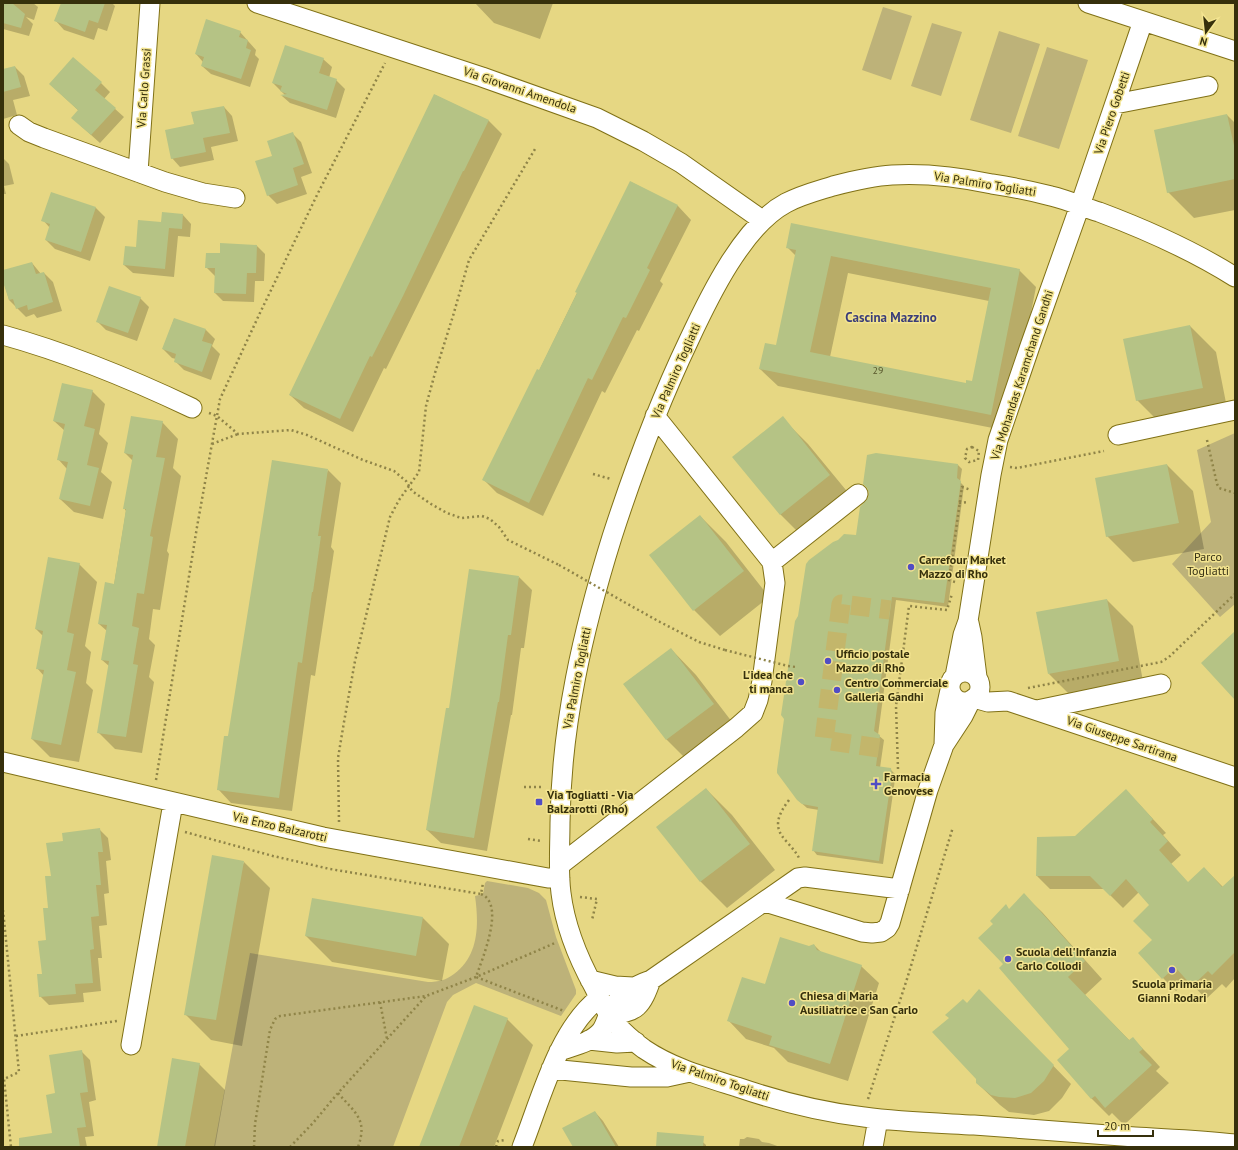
<svg xmlns="http://www.w3.org/2000/svg" width="1238" height="1150" viewBox="0 0 1238 1150" font-family="'PT Sans',sans-serif">
<rect width="100%" height="100%" fill="#e6d783"/>
<!-- green -->
<path fill="#bdb279" d="M883 7 912 16 891 80 862 70Z
M932 23 962 32 941 96 911 86Z
M999 31 1040 44 1011 133 970 120Z
M1047 47 1088 60 1059 149 1018 136Z
M1235 433V604L1220 617 1172 564 1211 522 1197 450Z
M487 881 528 888 539 893 546 900 556 937 576 990V994L561 1016 476 983 453 995 447 1002 393 1147H214L250 953 428 982C439 982 446 980 454 974 479 956 479 924 475 896L483 894 485 883Z"/>
<!-- shadow -->
<path fill="#0003" fill-rule="evenodd" d="M3 3H33L38 7 34 20 26 17 33 24 29 36 3 29Z
M62 3H112L115 6 107 31 98 28 94 40 64 30 56 21Z
M475 3H553L540 39 494 23Z
M240 32 256 50 255 55 259 59 250 87 211 74 202 66 203 62 196 54Z
M323 59 332 67 329 78 336 80 345 89 336 118 290 103 282 96 285 95 273 83Z
M15 67 24 76 30 96 13 100 17 115 3 119V70Z
M101 83 110 92 104 99 124 117 100 143 81 126 79 111 50 84Z
M435 95 489 121 502 134 386 369 384 368 353 432 304 408 290 395Z
M224 107 232 116 238 141 211 147 214 160 180 167 172 158 195 125Z
M1227 115 1235 123V210L1194 218 1168 192Z
M292 133 301 142 312 173 301 177 307 194 277 204 268 195 273 156Z
M3 158 9 164 14 184 4 186 6 194H3Z
M631 182 678 206 691 220 660 281 663 284 639 331 637 330 605 393 602 391 543 516 497 493 484 480 539 371Z
M52 193 96 208 105 217 90 261 55 249 46 240 50 228 43 220Z
M183 215 191 224 190 237 178 236 174 277 133 273 124 265 136 248 162 223Z
M257 246 265 254 264 281H255L254 302 223 301 215 293V276L206 267 221 254Z
M787 247 1019 270 1036 287 1008 431 778 386 760 369 777 346 796 256ZM848 273 989 301 973 382 967 384 830 357Z
M32 263 41 274 44 273 53 282 62 311 37 318 34 314 26 317 9 300 3 279V271Z
M140 298 149 307 137 341 106 330 97 321Z
M174 319 206 330 215 339 212 346 220 354 211 380 184 370 175 361 176 359 172 358 163 349Z
M1190 326 1216 352 1228 413 1163 426 1137 400Z
M92 391 105 404 99 434 108 443 101 472 112 482 103 519 74 512 60 499 67 469 58 459 65 431 54 421Z
M782 418 808 444 855 501 806 540 780 514Z
M162 422 178 439 173 468 181 476 167 551 169 554 160 610 153 609 149 639 155 645 149 677 154 682 142 753 115 749 98 732 109 666 102 660 107 631 99 624 114 585 126 511 124 508 133 461 125 453Z
M958 465 962 469 960 482 964 486 948 607 896 600 878 735 884 740 880 768 890 769 895 774V779L883 864 817 855 813 850 819 810 807 808 798 800 857 536Z
M1167 465 1193 491 1204 549 1133 562 1107 536Z
M328 470 341 483 331 547 334 551 315 676 311 675 292 811 231 803 218 789 228 737Z
M700 516 726 542 769 597 720 636 694 610Z
M79 564 97 582 85 646 91 652 86 683 93 690 79 762 50 757 32 739 44 676 37 668 43 636 36 629Z
M519 577 532 590 524 648H521L512 715H511L487 851 441 843 427 830 449 710Z
M1107 600 1133 626 1144 687 1075 700 1049 674Z
M671 649 696 675 739 731 693 766 667 740 624 684Z
M706 789 732 815 775 870 727 908 701 882 658 827Z
M1139 804 1166 833 1163 835 1181 855 1171 864 1188 883 1204 868 1223 887 1235 876V978L1226 988 1222 984 1206 999 1188 980 1176 991 1163 978 1153 941 1151 905 1139 892 1123 908 1104 889H1050L1037 876 1076 837Z
M99 829 108 838 111 860 106 861 109 893 104 894 107 925 99 926 102 958H98L101 991 83 993 84 1002 49 1005 40 996 47 941 52 876 65 842Z
M244 862 270 888 242 1046 211 1040 185 1014Z
M1024 895 1042 912 1102 979 1085 995 1130 1041 1133 1039 1150 1056 1160 1067 1156 1071 1169 1083 1124 1125 1112 1113 1109 1116 1091 1098 1070 1049 1005 964 1010 910Z
M423 918 449 944 442 981 332 962 306 936Z
M814 945 822 953 861 966 879 983 848 1081 788 1062 774 1048 746 1039 729 1021 809 947Z
M967 1004 997 1008 1071 1084 1062 1098 1049 1111 1034 1115 1009 1112 1000 1105 977 1083Z
M507 1019 533 1045 494 1147H420Z
M81 1051 90 1060 96 1100 89 1102 94 1136 85 1137 87 1147H46L53 1134 57 1094Z
M199 1064 225 1090 215 1147H158Z
M595 1112 603 1121 619 1147H574Z
M697 1137 706 1145V1147H657Z
M747 1137 759 1139 762 1142 769 1143 780 1147H739L740 1139H744Z"/>
<!-- building -->
<path fill="#b5c385" fill-rule="evenodd" d="M3 3H12L25 14 21 28 3 23Z
M61 3H105L98 23 89 20 85 32 54 21Z
M206 19 241 31 239 37 248 40 246 48 251 50 241 79 201 66 204 57 195 54Z
M285 45 324 58 319 73 337 79 327 110 280 95 287 94 280 91 282 86 272 83Z
M73 57 102 82 95 90 116 108 91 135 71 118 78 110 49 84Z
M15 66 21 87 3 92V69Z
M434 94 489 120 464 171H463L403 296 372 357 370 356 340 419 289 395Z
M224 106 230 133 203 138 206 152 171 159 165 130 194 124 191 112Z
M1227 114 1235 150V179L1167 193 1154 130Z
M293 132 304 164 293 168 298 185 267 196 255 161 272 156 267 141Z
M630 181 678 205 647 268 650 270 626 318 623 317 592 380 588 378 529 503 482 480 537 369 539 370 577 293 575 292Z
M51 192 96 207 81 252 45 240 50 224 41 221Z
M162 212 183 214 182 229 169 228 165 269 123 265 125 246 136 247 138 220 161 222Z
M791 223 1020 269 991 415 759 369 765 343 776 345 796 250 786 248ZM831 256 991 288 972 381 966 380V383L810 352Z
M220 243 257 245 256 273H247L246 294 214 293 215 268H205L206 253H220Z
M32 262 36 274 44 272 53 302 28 310 27 305 16 309 13 299 9 300 3 282V270Z
M109 286 141 297 128 333 96 322Z
M174 318 206 329 202 341 212 344 202 372 174 362 176 354 162 349Z
M1190 325 1203 388 1136 401 1123 339Z
M62 383 93 390 84 426 95 429 87 465 99 468 90 506 59 499 68 462 57 460 65 424 53 421Z
M131 416 163 421 156 457 165 458 150 536 153 537 144 594 137 593 132 626 139 628 133 664 138 665 126 737 97 733 109 661 101 660 107 625 98 624 105 582 114 584 126 509H123L133 455 124 453Z
M783 416 830 475 780 515 732 457Z
M876 453 958 464 957 478 961 481 944 603 892 597 874 731 880 735 876 766 891 768 892 775 879 861 812 851 818 807 802 804 797 800 777 773V770L784 719 781 715 795 621 798 616 806 564 809 560 833 542 838 540 844 534 856 535 860 507 868 498 869 492 867 488 863 484 867 455Z
M272 460 328 469 318 536H321L313 592H312L302 663 298 662 279 798 217 790 224 736H228Z
M1167 464 1179 523 1106 537 1095 478Z
M700 515 744 571 693 611 649 555Z
M48 557 80 563 67 632 74 634 67 670 76 672 61 745 31 739 44 670 36 669 43 631 35 629Z
M469 569 519 576 511 635H508L499 702H498L474 838 426 830 446 708H449Z
M1107 599 1119 661 1048 674 1036 612Z
M1235 631V700L1201 663Z
M671 648 714 704 666 740 623 684Z
M706 788 750 844 700 882 656 827Z
M1126 789 1153 819 1150 822 1168 841 1159 850 1188 882 1204 867 1222 887 1235 875V952L1212 975 1208 971 1192 986 1175 967 1162 979 1138 953 1152 940 1133 921 1149 905 1126 879 1110 896 1090 876H1036L1037 837 1075 836Z
M100 828 103 852H98L101 885H96L99 916 91 917 94 949 90 950 93 983 75 984 76 994 39 997 37 974H42L38 941 46 940 43 908H48L45 876H51L46 843 63 841 62 833Z
M212 855 244 861 216 1020 184 1015Z
M1024 893 1085 961 1068 977 1129 1040 1133 1037 1143 1049 1139 1052 1152 1065 1105 1108 1095 1096 1091 1099 1057 1060 1069 1049 999 968 1003 964 978 938 993 924 990 921 1006 904 1009 909Z
M312 898 423 917 416 956 305 936Z
M780 937 809 946 814 944 817 950 862 965 830 1064 769 1045 772 1036 727 1021 742 977 765 984Z
M979 989 1054 1065 1044 1081 1031 1093 1015 1098 999 1097 991 1095 976 1083V1079L932 1032 949 1018 945 1015 963 999 967 1003Z
M474 1005 508 1018 459 1147H419Z
M82 1050 88 1092 80 1093 86 1127 77 1128 80 1147H19V1138L52 1133 46 1095 55 1093 49 1055Z
M172 1058 200 1063 185 1147H157Z
M595 1111 616 1147H573L562 1128Z
M657 1132 704 1136 703 1147H656Z"/>
<g fill="none" stroke-linecap="round" stroke-linejoin="round">
<!-- minor-tunnel -->
<path stroke="#c3b66b" stroke-width="19" stroke-dasharray="19 10" stroke-linecap="butt" d="M879 748 824 740 841 604 890 610"/>
<defs>
<path id="minor" d="M257 3 482 77 597 118 643 141 681 163 762 220
M1088 3 1235 51
M1115 104 1208 86
M19 125 29 132 44 138 165 182 203 193 235 198
M138 172 150 3
M1235 277C1192 250 1147 230 1099 212 1083 207 1068 200 1051 196 1032 191 1012 187 992 184 959 177 926 173 892 175 873 176 852 181 833 186 817 191 801 195 786 203 743 226 709 297 689 340 658 405 634 469 612 537 583 630 561 725 560 823 560 846 558 870 561 893 565 926 578 958 594 987 600 999 606 1012 614 1022 623 1032 633 1041 644 1049 672 1068 705 1077 737 1087 778 1101 820 1112 864 1117 900 1122 937 1123 974 1125 1028 1129 1081 1133 1135 1137 1168 1139 1202 1140 1235 1144
M3 335C68 353 131 379 192 408
M1118 435 1235 410
M772 562 858 494
M969 623 972 637 977 677
M950 687a15 15 0 1 1 30 0a15 15 0 1 1-30 0Z
M955 676 963 635 968 621 991 475 998 440 1030 346 1084 194 1143 21
M974 698 988 702 1008 701 1020 705 1235 777
M1037 710 1161 684
M944 745 945 713 950 690
M3 762 323 837 548 878H560
M560 865 736 728 753 713 758 700 762 681 775 583 772 562 655 416
M765 902 862 932 872 933 881 932 887 928 890 923 928 790 944 745 963 716 971 700
M590 980 615 986 633 987
M609 1014C637 1014 642 1005 651 980
M589 1040 617 1043 636 1042
M131 1045 173 803
M559 1051C573 1046 591 1043 601 1031 605 1026 606 1020 609 1014 617 996 633 986 651 980L798 878 805 877 900 889
M551 1069 631 1077H667L690 1072
M522 1147C541 1099 558 1030 599 998
M873 1147 878 1119"/>
</defs>
<!-- minor casing -->
<use href="#minor" stroke="#807116" stroke-width="21"/>
<!-- path -->
<path stroke="#8f8448" stroke-width="2.5" stroke-dasharray="2 3" stroke-linecap="butt" d="M209 413 217 416 238 434 291 430 307 435 363 460 394 471 406 481 412 491 431 504 447 513 461 518 482 516 490 519 499 527 508 540 559 565
M1207 440 1217 484 1219 488 1235 493
M212 444 238 434
M972 447 979 451 978 460 969 462 965 458 967 449Z
M1010 467 1017 468 1104 451
M593 474 611 479
M959 503 968 502
M955 582 949 580 962 487 971 490
M624 602 660 622 699 642 725 650
M788 666 796 667
M1028 688 1161 662 1169 657 1235 594
M898 769 896 706 909 606 947 610 952 594
M156 780 197 527 220 399 259 315 318 193 385 63
M524 787H544
M789 800C778 815 772 827 787 842 792 848 797 853 800 860
M339 822 338 758 344 722 355 661 390 517 399 500 419 472 426 406 435 373 453 316 469 260 535 149
M185 832 273 856 330 869 481 894 483 883
M528 839 542 841
M481 894C506 904 482 959 476 977L564 1011
M580 897 597 899 592 920
M3 910 19 1072 4 1079 11 1147
M380 1002 387 1039
M16 1036 117 1021
M338 1093C355 1113 368 1119 358 1147
M868 1099 907 979 953 827
M254 1147 255 1124 270 1030 275 1019 280 1016 426 996 476 977 555 943
M290 1147 313 1123 338 1093 426 996
M496 1147 498 1141 505 1140"/>
<!-- minor -->
<use href="#minor" stroke="#fff" stroke-width="19"/>
<!-- path-bridge -->
<path stroke="#8f8448" stroke-width="2.5" stroke-dasharray="2 3" stroke-linecap="butt" d="M559 565 624 602
M725 650 788 666"/>
</g>
<!-- markers -->
<g fill="#514dc4" stroke="#f3e490" stroke-width="1.5">
<circle cx="911" cy="567" r="4"/>
<circle cx="828" cy="661" r="4"/>
<circle cx="801" cy="682" r="4"/>
<circle cx="837" cy="690" r="4"/>
<path d="M874 778h4v4h4v4h-4v4h-4v-4h-4v-4h4z"/>
<rect x="535" y="798" width="8" height="8" rx="2"/>
<circle cx="1008" cy="959" r="4"/>
<circle cx="1172" cy="970" r="4"/>
<circle cx="792" cy="1003" r="4"/>
</g>
<g text-anchor="middle" stroke-width="3" stroke-linejoin="round" paint-order="stroke">
<!-- number labels -->
<g font-size="10" fill="#56552a">
<text x="878" y="374">29</text>
</g>
<!-- street labels -->
<g font-size="12" fill="#36300c" stroke="#f3e490">
<text transform="translate(144 88) rotate(-86)" y="4">Via Carlo Grassi</text>
<text transform="translate(520 90) rotate(19)" y="4">Via Giovanni Amendola</text>
<text transform="translate(1112 113) rotate(-71)" y="4">Via Piero Gobetti</text>
<text transform="translate(985 184) rotate(9)" y="4">Via Palmiro Togliatti</text>
<text transform="translate(676 371) rotate(-66)" y="4">Via Palmiro Togliatti</text>
<text transform="translate(1022 375) rotate(-72)" y="4">Via Mohandas Karamchand Gandhi</text>
<text transform="translate(577 678) rotate(-79)" y="4">Via Palmiro Togliatti</text>
<text transform="translate(1122 739) rotate(19)" y="4">Via Giuseppe Sartirana</text>
<text transform="translate(280 827) rotate(13)" y="4">Via Enzo Balzarotti</text>
<text transform="translate(720 1080) rotate(19)" y="4">Via Palmiro Togliatti</text>
</g>
<!-- park labels -->
<g font-size="12" fill="#363114" stroke="#f3e490">
<text x="1208" y="561">Parco<tspan x="1208" dy="14">Togliatti</tspan></text>
</g>
<!-- poi labels -->
<g font-size="12" font-weight="bold" fill="#36300c" stroke="#f3e490" text-anchor="start">
<text x="919" y="564">Carrefour Market<tspan x="919" dy="14">Mazzo di Rho</tspan></text>
<text x="836" y="658">Ufficio postale<tspan x="836" dy="14">Mazzo di Rho</tspan></text>
<text x="793" y="679" text-anchor="end">L'idea che<tspan x="793" dy="14">ti manca</tspan></text>
<text x="845" y="687">Centro Commerciale<tspan x="845" dy="14">Galleria Gandhi</tspan></text>
<text x="884" y="781">Farmacia<tspan x="884" dy="14">Genovese</tspan></text>
<text x="547" y="799">Via Togliatti - Via<tspan x="547" dy="14">Balzarotti (Rho)</tspan></text>
<text x="1016" y="956">Scuola dell'Infanzia<tspan x="1016" dy="14">Carlo Collodi</tspan></text>
<text x="1172" y="988" text-anchor="middle">Scuola primaria<tspan x="1172" dy="14">Gianni Rodari</tspan></text>
<text x="800" y="1000">Chiesa di Maria<tspan x="800" dy="14">Ausiliatrice e San Carlo</tspan></text>
</g>
<!-- neighbourhood labels -->
<g font-size="13" font-weight="bold" fill="#3a3d79" stroke="#f3e490">
<text x="891" y="322">Cascina Mazzino</text>
</g>
</g>
<!-- border -->
<rect width="1238" height="1150" fill="none" stroke="#36300c" stroke-width="8"/>
<!-- north arrow -->
<g transform="translate(1206 32) rotate(195)" stroke="#f3e490" stroke-width="3" paint-order="stroke">
<path d="M0-3L7 15L0 10L-7 15Z" fill="#36300c"/>
<text y="-6" font-size="11" font-weight="bold" text-anchor="middle" fill="#36300c">N</text>
</g>
<!-- scale -->
<path d="M1098 1130v6h55v-6" fill="none" stroke="#36300c" stroke-width="2"/>
<text x="1104" y="1130" font-size="12" fill="#36300c" stroke="#f3e490" stroke-width="3" paint-order="stroke">20 m</text>
</svg>
